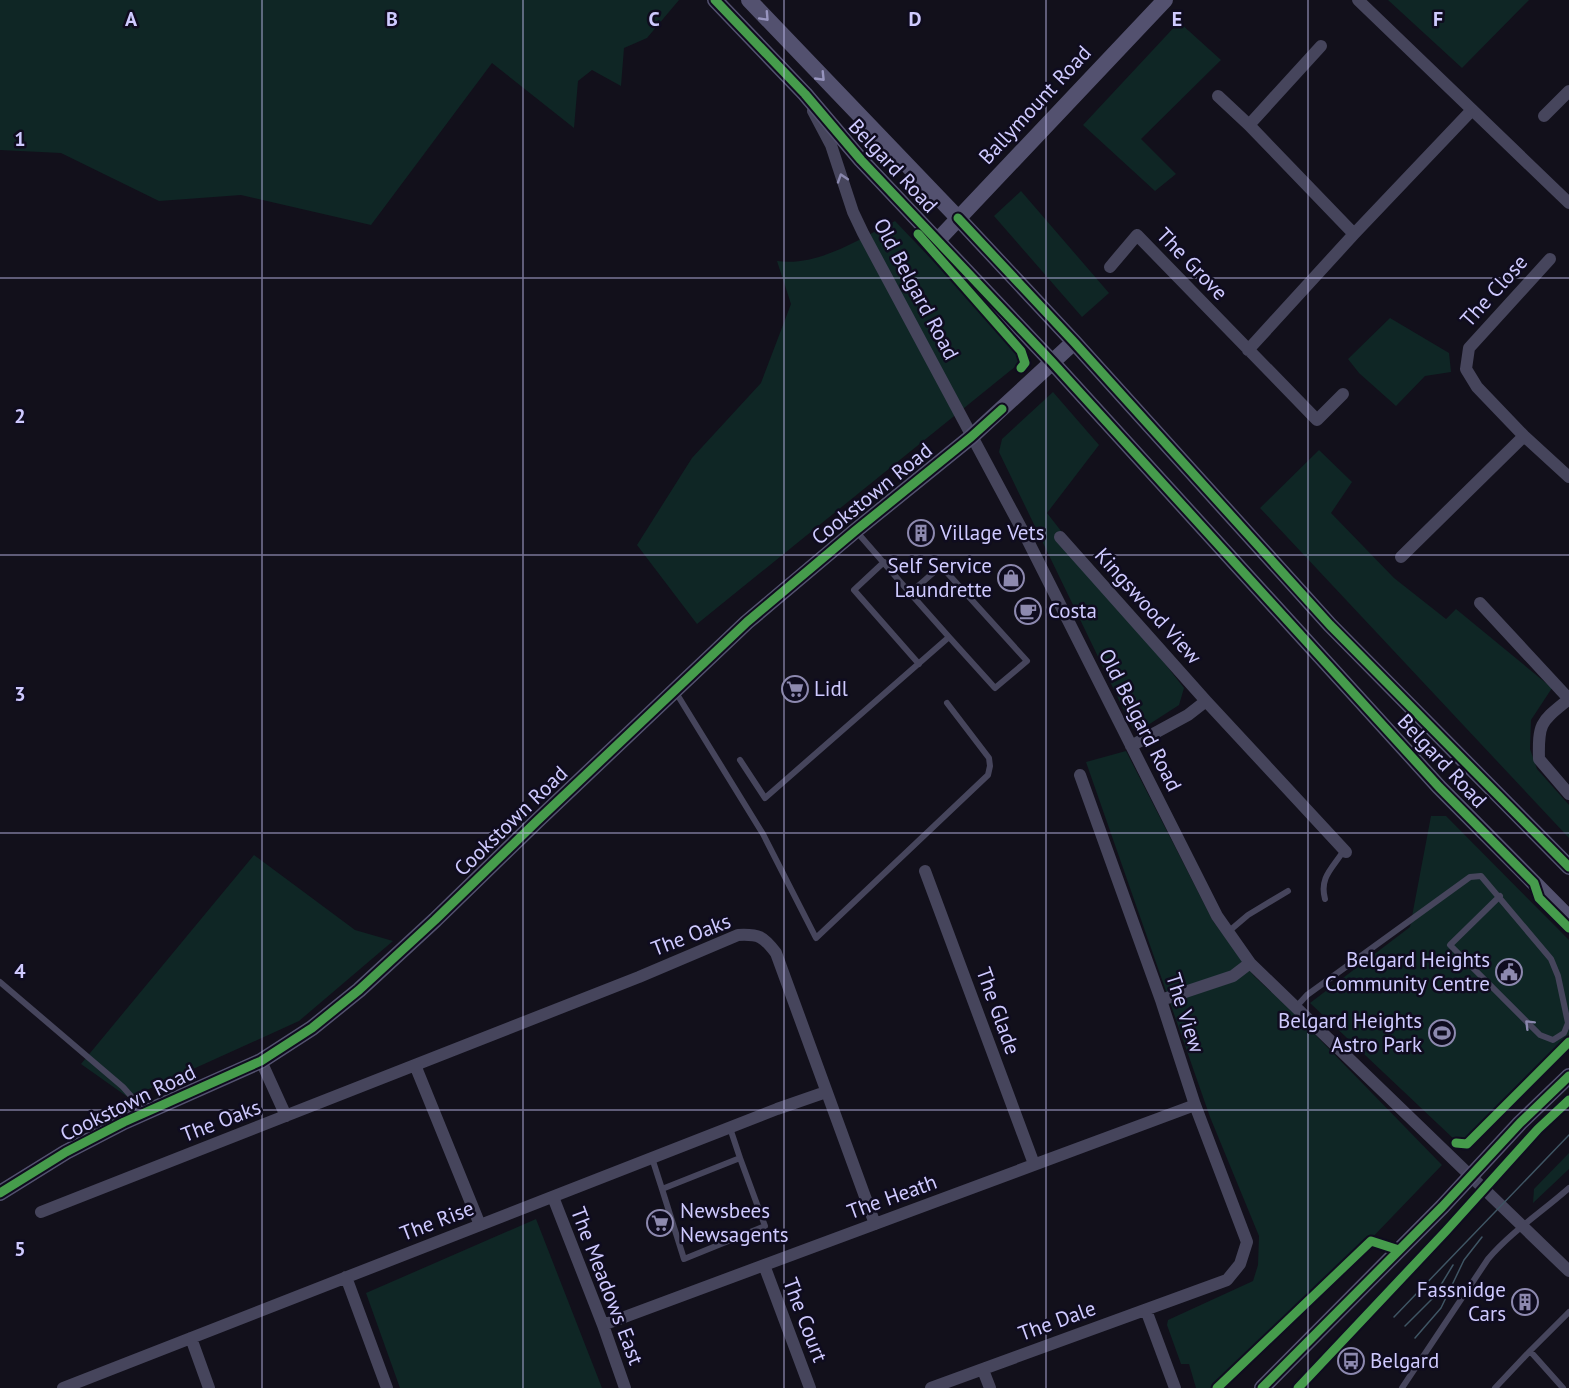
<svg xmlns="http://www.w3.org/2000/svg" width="1569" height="1388" viewBox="0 0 1569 1388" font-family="'PT Sans',sans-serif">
<rect width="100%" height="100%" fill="#12101b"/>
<!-- green -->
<path fill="#0f2625" d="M0 0H679L647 38 624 48 621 86 592 70 578 81 574 128 492 63 371 225 241 195 159 201 61 153 0 150Z
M1388 0H1529L1462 68Z
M1179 22 1221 60 1141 139 1176 174 1155 191 1083 125Z
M1021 191 1109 293 1082 317 994 216Z
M895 221 1018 350 1021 358 1016 366 697 624 637 545 692 458 761 383 791 304 777 261C818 267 859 239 895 221Z
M1390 318 1449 353 1451 372 1425 376 1396 406 1359 373 1348 359Z
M1053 392 1099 445 1047 513 1184 688 1179 705 1148 725 1133 729 999 452 1002 439Z
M1319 450 1352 482 1331 513 1394 578 1446 619 1456 609 1552 688 1531 720 1530 749 1537 769 1569 805V838L1260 508Z
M1126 751 1213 921 1254 976 1295 1014 1442 1165 1366 1244 1363 1256 1214 1388H1196L1189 1364H1181L1167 1325 1168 1320 1253 1281 1258 1265 1259 1236 1210 1117 1086 762Z
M1431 816H1446L1569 940V1035L1469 1141H1456L1310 1003 1410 927Z
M254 855 355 930 393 941 299 1021 129 1098 81 1064Z
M1569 1153V1169L1533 1203 1534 1189Z
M536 1219 602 1388H400L366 1293Z"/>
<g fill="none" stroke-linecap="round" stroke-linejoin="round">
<!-- lane -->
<path stroke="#46455c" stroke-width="6" d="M884 562 854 590 919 664
M910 593 949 637
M675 691 763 834 816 938 988 775 990 766 989 758 947 703
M740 760 765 798 949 637 995 688 1027 661 941 566 910 593 856 531
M1325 899C1319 877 1333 868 1344 850
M1228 932 1248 915 1288 891
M0 982 123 1087 145 1112
M1296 1007 1307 995 1470 877 1481 876 1551 959 1558 976 1568 1023 1564 1033 1553 1040 1540 1035 1450 945 1500 896
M652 1158 662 1189 740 1158 730 1128
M662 1189 684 1259 765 1226 740 1158
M1402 1388 1488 1259C1512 1231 1542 1212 1569 1188
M1495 1388 1530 1351
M1563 1388 1530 1351 1569 1312"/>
<!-- street -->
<path stroke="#46455c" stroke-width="12" d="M1358 0 1569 203
M1218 96 1249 125 1354 234
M813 111 831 145 853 212 863 233 1026 537 1217 916 1250 963 1569 1271
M1544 116 1569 91
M1249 125 1321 46
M1550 259 1469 348 1466 369 1477 387 1524 436 1569 477
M1110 267 1137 235 1317 420 1343 394
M1248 350 1354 234 1471 111
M1060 537 1206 701 1346 852
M1401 557 1524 436
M1480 603 1569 699
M1569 699C1541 722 1538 722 1539 759L1569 794
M1131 746 1188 715 1206 701
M925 871 1034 1164
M1161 1000 1233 976 1250 963
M261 1061 286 1116
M415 1065 480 1225
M553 1197 603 1325 625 1388
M41 1212 639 977 738 935C759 934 763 936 776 953L875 1224
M764 1265 810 1388
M346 1277 387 1388
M1146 1310 1175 1388
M603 1325 1195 1105
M191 1338 209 1388
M983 1370 990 1388
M63 1388 777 1109 826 1092
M931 1388 1227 1280 1240 1264 1247 1242 1195 1105 1161 1000 1080 775"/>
<!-- secondary -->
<path stroke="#53516f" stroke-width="16" d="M715 0 805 94 861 160 1053 363 1439 787 1569 918
M749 0 958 218 1074 342 1330 625 1569 867
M938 240 1165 0
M0 1193 66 1152 124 1122 261 1061 312 1028 359 990 435 920 537 821 747 622 855 531 971 437 1074 342
M1262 1388 1442 1207 1520 1123 1569 1076"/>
<!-- tram -->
<path stroke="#3f5564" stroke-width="1.5" d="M1394 1317 1569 1135
M1405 1326 1433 1298 1453 1265
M1415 1338 1441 1308 1464 1260 1482 1237"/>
<defs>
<path id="cycleway" d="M715 0 805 94 861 160 1053 363 1439 787 1534 883 1539 898 1569 928
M958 218 1074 342 1330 625 1569 867
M918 234 1021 351 1025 363 1021 368
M1456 1143 1467 1144 1569 1042
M0 1193 66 1152 124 1122 261 1061 312 1028 359 990 435 920 537 821 747 622 855 531 971 437 1002 409
M1217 1388 1371 1241 1399 1250
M1262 1388 1442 1207 1520 1123 1569 1076
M1298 1388 1446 1231 1538 1129 1569 1100"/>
</defs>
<!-- cycleway casing -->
<use href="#cycleway" stroke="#0f0c1f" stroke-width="13"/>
<!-- cycleway -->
<use href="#cycleway" stroke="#469c4c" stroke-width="9"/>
</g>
<!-- one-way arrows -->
<defs><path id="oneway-chevron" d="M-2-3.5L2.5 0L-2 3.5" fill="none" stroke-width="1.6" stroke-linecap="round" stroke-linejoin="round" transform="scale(1.5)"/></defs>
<g stroke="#9794be">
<use href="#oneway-chevron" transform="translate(765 17) rotate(47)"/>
<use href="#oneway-chevron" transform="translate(821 77) rotate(46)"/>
</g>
<g stroke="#8a88ae">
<use href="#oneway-chevron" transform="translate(842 178) rotate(-108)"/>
<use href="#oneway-chevron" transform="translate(1529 1024) rotate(-135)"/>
</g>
<!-- grid -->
<path fill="none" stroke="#cfcaff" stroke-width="1.5" stroke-opacity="0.55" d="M262 0V1388M523 0V1388M784 0V1388M1046 0V1388M1308 0V1388M0 278H1569M0 555H1569M0 833H1569M0 1110H1569"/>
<!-- icons -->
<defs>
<symbol id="building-ring" viewBox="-11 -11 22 22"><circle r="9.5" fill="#0f0c1f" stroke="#8d89af" stroke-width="1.5"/><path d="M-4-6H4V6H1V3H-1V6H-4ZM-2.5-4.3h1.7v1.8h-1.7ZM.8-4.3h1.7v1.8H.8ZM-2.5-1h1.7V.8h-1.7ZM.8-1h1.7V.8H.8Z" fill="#8d89af"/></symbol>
<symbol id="shop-ring" viewBox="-11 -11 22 22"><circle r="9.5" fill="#0f0c1f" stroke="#8d89af" stroke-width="1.5"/><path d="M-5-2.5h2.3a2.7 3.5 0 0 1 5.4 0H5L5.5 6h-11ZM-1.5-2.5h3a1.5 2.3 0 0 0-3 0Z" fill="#8d89af"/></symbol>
<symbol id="cafe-ring" viewBox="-11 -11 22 22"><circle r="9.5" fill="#0f0c1f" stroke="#8d89af" stroke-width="1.5"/><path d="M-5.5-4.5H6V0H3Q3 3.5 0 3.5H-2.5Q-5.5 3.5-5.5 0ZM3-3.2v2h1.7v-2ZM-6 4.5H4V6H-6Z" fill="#8d89af"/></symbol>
<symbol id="supermarket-ring" viewBox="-11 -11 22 22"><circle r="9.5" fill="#0f0c1f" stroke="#8d89af" stroke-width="1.5"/><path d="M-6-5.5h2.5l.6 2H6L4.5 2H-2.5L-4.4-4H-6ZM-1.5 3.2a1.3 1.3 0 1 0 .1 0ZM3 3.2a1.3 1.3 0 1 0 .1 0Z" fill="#8d89af"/></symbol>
<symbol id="civic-ring" viewBox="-11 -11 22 22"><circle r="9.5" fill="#0f0c1f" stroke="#8d89af" stroke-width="1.5"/><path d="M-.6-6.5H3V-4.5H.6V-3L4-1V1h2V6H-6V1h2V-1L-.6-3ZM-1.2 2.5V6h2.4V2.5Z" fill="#8d89af"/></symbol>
<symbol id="stadium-ring" viewBox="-11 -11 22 22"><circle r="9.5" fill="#0f0c1f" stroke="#8d89af" stroke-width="1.5"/><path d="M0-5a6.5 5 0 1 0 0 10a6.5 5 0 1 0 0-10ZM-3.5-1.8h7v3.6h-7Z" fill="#8d89af"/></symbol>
<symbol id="bus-ring" viewBox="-11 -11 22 22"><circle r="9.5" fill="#0f0c1f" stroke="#8d89af" stroke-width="1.5"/><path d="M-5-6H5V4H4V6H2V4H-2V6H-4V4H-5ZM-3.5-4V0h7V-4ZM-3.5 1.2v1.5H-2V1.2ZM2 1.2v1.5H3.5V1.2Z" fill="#8d89af"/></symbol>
</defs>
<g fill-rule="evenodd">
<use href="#building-ring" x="906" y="518" width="30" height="30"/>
<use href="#shop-ring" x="996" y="563" width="30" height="30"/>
<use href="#cafe-ring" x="1013" y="596" width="30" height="30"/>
<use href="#supermarket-ring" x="780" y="674" width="30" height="30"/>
<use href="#civic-ring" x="1494" y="957" width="30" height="30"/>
<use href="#stadium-ring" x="1427" y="1018" width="30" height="30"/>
<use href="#supermarket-ring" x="645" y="1208" width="30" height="30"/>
<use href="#building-ring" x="1510" y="1287" width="30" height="30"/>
<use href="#bus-ring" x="1336" y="1346" width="30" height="30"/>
</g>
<g text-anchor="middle" stroke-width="5" stroke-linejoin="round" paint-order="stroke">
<!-- street labels -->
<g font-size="21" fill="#cfcaff" stroke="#0f0c1f">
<text transform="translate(1035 105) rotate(-47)" y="7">Ballymount Road</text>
<text transform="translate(893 166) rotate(47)" y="7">Belgard Road</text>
<text transform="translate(1192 264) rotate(46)" y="7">The Grove</text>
<text transform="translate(916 289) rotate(62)" y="7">Old Belgard Road</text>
<text transform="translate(1494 291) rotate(-48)" y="7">The Close</text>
<text transform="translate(872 494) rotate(-39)" y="7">Cookstown Road</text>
<text transform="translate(1148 606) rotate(48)" y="7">Kingswood View</text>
<text transform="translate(1140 720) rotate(63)" y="7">Old Belgard Road</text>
<text transform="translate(1442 761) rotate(47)" y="7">Belgard Road</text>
<text transform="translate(511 821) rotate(-44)" y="7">Cookstown Road</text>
<text transform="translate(691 935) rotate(-21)" y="7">The Oaks</text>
<text transform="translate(998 1011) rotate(70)" y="7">The Glade</text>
<text transform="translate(1185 1013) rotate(72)" y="7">The View</text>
<text transform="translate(128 1103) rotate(-26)" y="7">Cookstown Road</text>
<text transform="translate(221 1121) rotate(-21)" y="7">The Oaks</text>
<text transform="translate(892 1197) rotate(-20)" y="7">The Heath</text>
<text transform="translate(437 1221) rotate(-21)" y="7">The Rise</text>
<text transform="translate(607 1286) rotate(69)" y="7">The Meadows East</text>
<text transform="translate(805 1320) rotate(69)" y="7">The Court</text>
<text transform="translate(1057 1321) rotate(-20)" y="7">The Dale</text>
</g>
<!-- poi labels -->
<g font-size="21" fill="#cfcaff" stroke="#0f0c1f" text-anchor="start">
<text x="940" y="540">Village Vets</text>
<text x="992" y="573" text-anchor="end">Self Service<tspan x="992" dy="24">Laundrette</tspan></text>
<text x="1048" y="618">Costa</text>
<text x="814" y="696">Lidl</text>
<text x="1490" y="967" text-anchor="end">Belgard Heights<tspan x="1490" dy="24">Community Centre</tspan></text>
<text x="1422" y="1028" text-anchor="end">Belgard Heights<tspan x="1422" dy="24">Astro Park</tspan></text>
<text x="680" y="1218">Newsbees<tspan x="680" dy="24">Newsagents</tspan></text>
<text x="1506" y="1297" text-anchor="end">Fassnidge<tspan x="1506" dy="24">Cars</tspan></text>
<text x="1370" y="1368">Belgard</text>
</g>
</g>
<g font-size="20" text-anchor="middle" font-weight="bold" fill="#cfcaff" stroke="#0f0c1f" stroke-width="5" stroke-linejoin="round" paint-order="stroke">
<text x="131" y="26">A</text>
<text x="392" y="26">B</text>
<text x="654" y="26">C</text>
<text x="915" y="26">D</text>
<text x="1177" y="26">E</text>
<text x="1438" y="26">F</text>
<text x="20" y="146">1</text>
<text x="20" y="423">2</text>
<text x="20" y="701">3</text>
<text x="20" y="978">4</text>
<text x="20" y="1256">5</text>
</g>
</svg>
